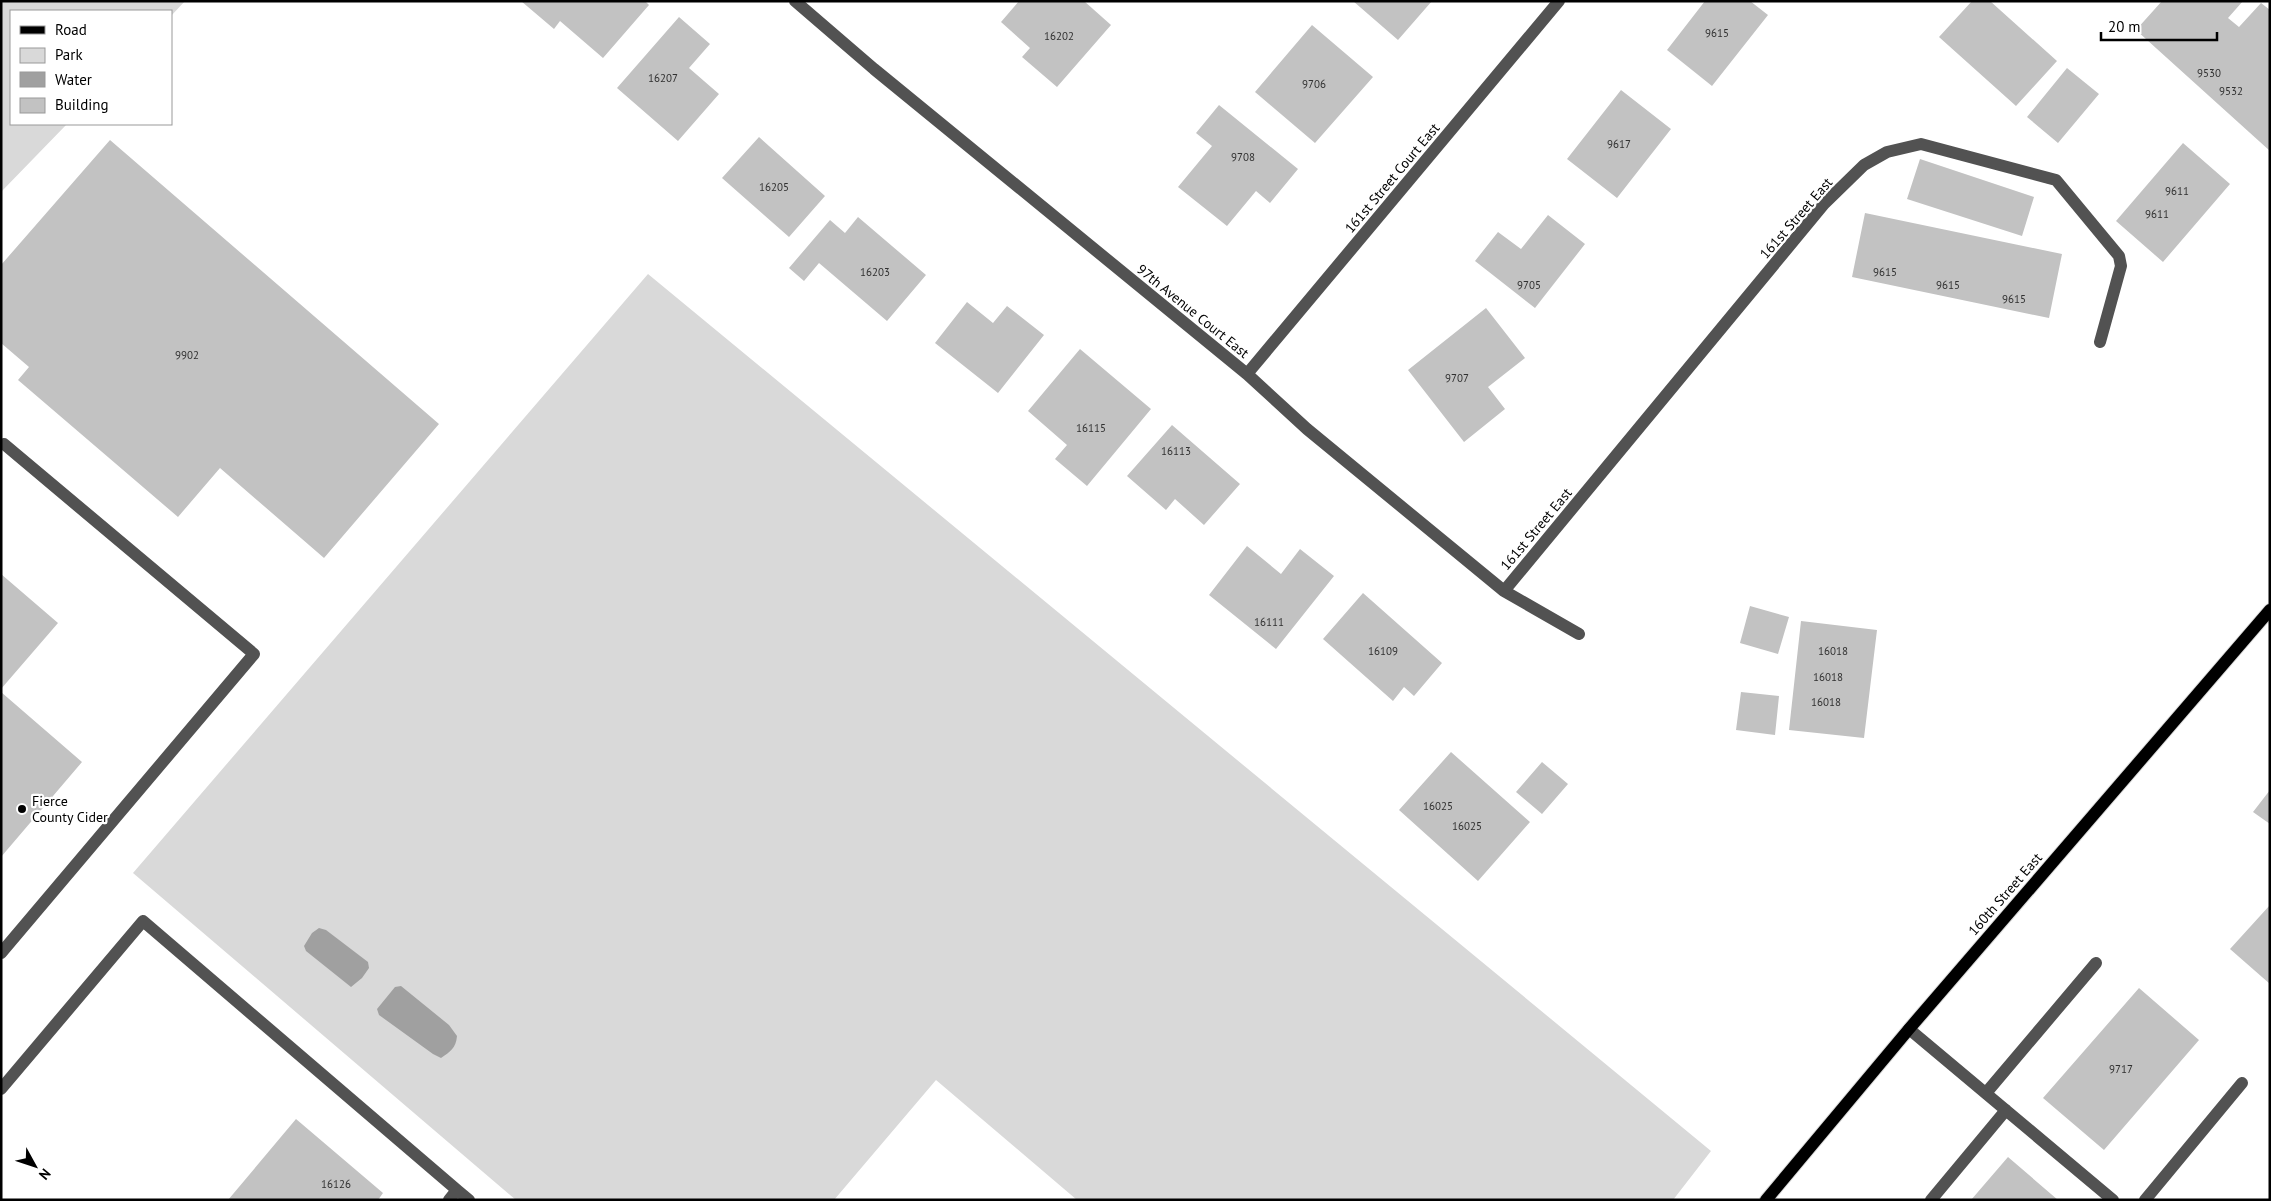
<svg xmlns="http://www.w3.org/2000/svg" width="2271" height="1201" viewBox="0 0 2271 1201" font-family="'PT Sans',sans-serif">
<rect width="100%" height="100%" fill="#fff"/>
<!-- green -->
<path fill="#d9d9d9" d="M1 1H185L171 16V11H11V124H67L1 192Z
M648 274 1711 1151 1673 1200H1077L936 1080 834 1200H516L133 873Z"/>
<!-- water -->
<path fill="#a0a0a0" d="M319 928 326 930 368 962 369 968 362 978 351 987 306 951 304 946 312 933Z
M401 986 449 1025 457 1036C456 1048 450 1052 441 1058L433 1054 379 1015 377 1009 395 987Z"/>
<!-- building -->
<path fill="#c2c2c2" d="M521 1H645L649 5 603 58 560 21 554 29Z
M1019 1H1084L1111 25 1057 87 1022 57 1030 48 1001 22Z
M1353 1H1432L1398 40Z
M1705 1H1750L1768 15 1712 86 1667 50Z
M1972 1H1990L2057 61 2016 106 1939 37Z
M2162 1H2243L2228 18 2239 27 2261 3 2270 10V151L2136 30Z
M679 17 710 44 689 68 719 94 678 141 617 88Z
M1312 25 1373 77 1315 143 1255 92Z
M2067 68 2099 94 2058 143 2027 117Z
M1621 90 1671 129 1617 198 1567 159Z
M1219 105 1298 169 1270 203 1256 191 1227 226 1178 187 1212 146 1196 133Z
M759 137 825 196 789 237 722 178Z
M110 140 439 424 324 558 220 468 178 517 18 380 29 367 1 343V265Z
M2183 143 2230 184 2163 262 2116 221Z
M1920 159 2034 197 2022 236 1907 199Z
M1865 213 2062 254 2049 318 1852 277Z
M1548 215 1585 244 1535 308 1475 261 1498 232 1521 249Z
M858 217 926 275 887 321 819 263 804 281 789 268 830 220 845 233Z
M967 302 993 323 1007 306 1044 335 998 393 935 343Z
M1486 308 1525 358 1488 387 1505 409 1464 442 1408 370Z
M1080 349 1151 409 1087 486 1055 459 1067 445 1028 411Z
M1172 425 1240 484 1204 525 1175 499 1166 510 1127 476Z
M1247 546 1281 574 1300 549 1334 576 1276 649 1209 595Z
M1 574 58 623 1 689Z
M1363 593 1442 663 1414 696 1404 687 1393 701 1323 639Z
M1750 606 1789 617 1778 654 1740 643Z
M1801 621 1877 630 1864 738 1789 730Z
M1 692 82 762 1 857Z
M1741 692 1779 696 1775 735 1736 730Z
M1451 752 1530 822 1478 881 1399 810Z
M1542 762 1568 784 1542 814 1516 792Z
M2270 790V824L2253 812Z
M2270 905V984L2230 949Z
M2139 988 2199 1040 2104 1150 2043 1098Z
M296 1119 383 1193 378 1200H228Z
M2008 1157 2058 1200H1971Z"/>
<g fill="none" stroke-linecap="round" stroke-linejoin="round">
<defs>
<path id="major" d="M1766 1200 1909 1029 2270 610"/>
</defs>
<!-- major casing -->
<use href="#major" stroke="#dbdbdb" stroke-width="14"/>
<!-- minor -->
<path stroke="#525252" stroke-width="12" d="M795 1 874 69 1247 374 1307 429 1504 591 1579 634
M1247 374 1559 1
M1504 591 1824 204 1864 165 1887 152 1921 144 2056 180 2119 256 2121 266 2100 342
M1 953 254 654 4 444
M1909 1029 2113 1200
M1 1089 143 921 457 1190
M1986 1093 2096 963
M449 1200 457 1190 469 1200
M1931 1200 2006 1110
M2145 1200 2242 1083"/>
<!-- major -->
<use href="#major" stroke="#000" stroke-width="12"/>
</g>
<!-- markers -->
<circle fill="#000" stroke="#fff" stroke-width="2" cx="22" cy="809" r="5"/>
<g text-anchor="middle" stroke-width="4.5" stroke-linejoin="round" paint-order="stroke">
<!-- number labels -->
<g font-size="11" fill="#303030">
<text x="1717" y="37">9615</text>
<text x="1059" y="40">16202</text>
<text x="2209" y="77">9530</text>
<text x="663" y="82">16207</text>
<text x="1314" y="88">9706</text>
<text x="2231" y="95">9532</text>
<text x="1619" y="148">9617</text>
<text x="1243" y="161">9708</text>
<text x="774" y="191">16205</text>
<text x="2177" y="195">9611</text>
<text x="2157" y="218">9611</text>
<text x="875" y="276">16203</text>
<text x="1885" y="276">9615</text>
<text x="1529" y="289">9705</text>
<text x="1948" y="289">9615</text>
<text x="2014" y="303">9615</text>
<text x="187" y="359">9902</text>
<text x="1457" y="382">9707</text>
<text x="1091" y="432">16115</text>
<text x="1176" y="455">16113</text>
<text x="1269" y="626">16111</text>
<text x="1383" y="655">16109</text>
<text x="1833" y="655">16018</text>
<text x="1828" y="681">16018</text>
<text x="1826" y="706">16018</text>
<text x="1438" y="810">16025</text>
<text x="1467" y="830">16025</text>
<text x="2121" y="1073">9717</text>
<text x="336" y="1188">16126</text>
</g>
<!-- street labels -->
<g font-size="14" fill="#000" stroke="#fff">
<text transform="translate(1392 178) rotate(-50)" y="5">161st Street Court East</text>
<text transform="translate(1796 218) rotate(-49)" y="5">161st Street East</text>
<text transform="translate(1193 311) rotate(39)" y="5">97th Avenue Court East</text>
<text transform="translate(1536 529) rotate(-50)" y="5">161st Street East</text>
<text transform="translate(2005 894) rotate(-49)" y="5">160th Street East</text>
</g>
<!-- poi labels -->
<g font-size="14" fill="#000" stroke="#fff" text-anchor="start">
<text x="32" y="806">Fierce<tspan x="32" dy="16">County Cider</tspan></text>
</g>
</g>
<!-- border -->
<rect width="2271" height="1201" fill="none" stroke="#000000" stroke-width="5"/>
<!-- legend -->
<rect x="10" y="10" width="162" height="115" fill="#ffffff" stroke="#999999"/>
<rect x="20" y="26" width="25" height="8" fill="#000000" stroke="#999999"/>
<text x="55" y="35" font-size="15" fill="#000000">Road</text>
<rect x="20" y="48" width="25" height="15" fill="#d9d9d9" stroke="#999999"/>
<text x="55" y="60" font-size="15" fill="#000000">Park</text>
<rect x="20" y="72" width="25" height="15" fill="#a0a0a0" stroke="#999999"/>
<text x="55" y="85" font-size="15" fill="#000000">Water</text>
<rect x="20" y="98" width="25" height="15" fill="#c2c2c2" stroke="#999999"/>
<text x="55" y="110" font-size="15" fill="#000000">Building</text>
<!-- north arrow -->
<g transform="translate(35 1166) rotate(130)" stroke="#ffffff" stroke-width="4" paint-order="stroke">
<path d="M0-4L9 19L0 12L-9 19Z" fill="#000000"/>
<text y="-8" font-size="14" font-weight="bold" text-anchor="middle" fill="#000000">N</text>
</g>
<!-- scale -->
<path d="M2101 32v8h116v-8" fill="none" stroke="#000000" stroke-width="2.5"/>
<text x="2108" y="32" font-size="15" fill="#000000" stroke="#ffffff" stroke-width="4" paint-order="stroke">20 m</text>
</svg>
